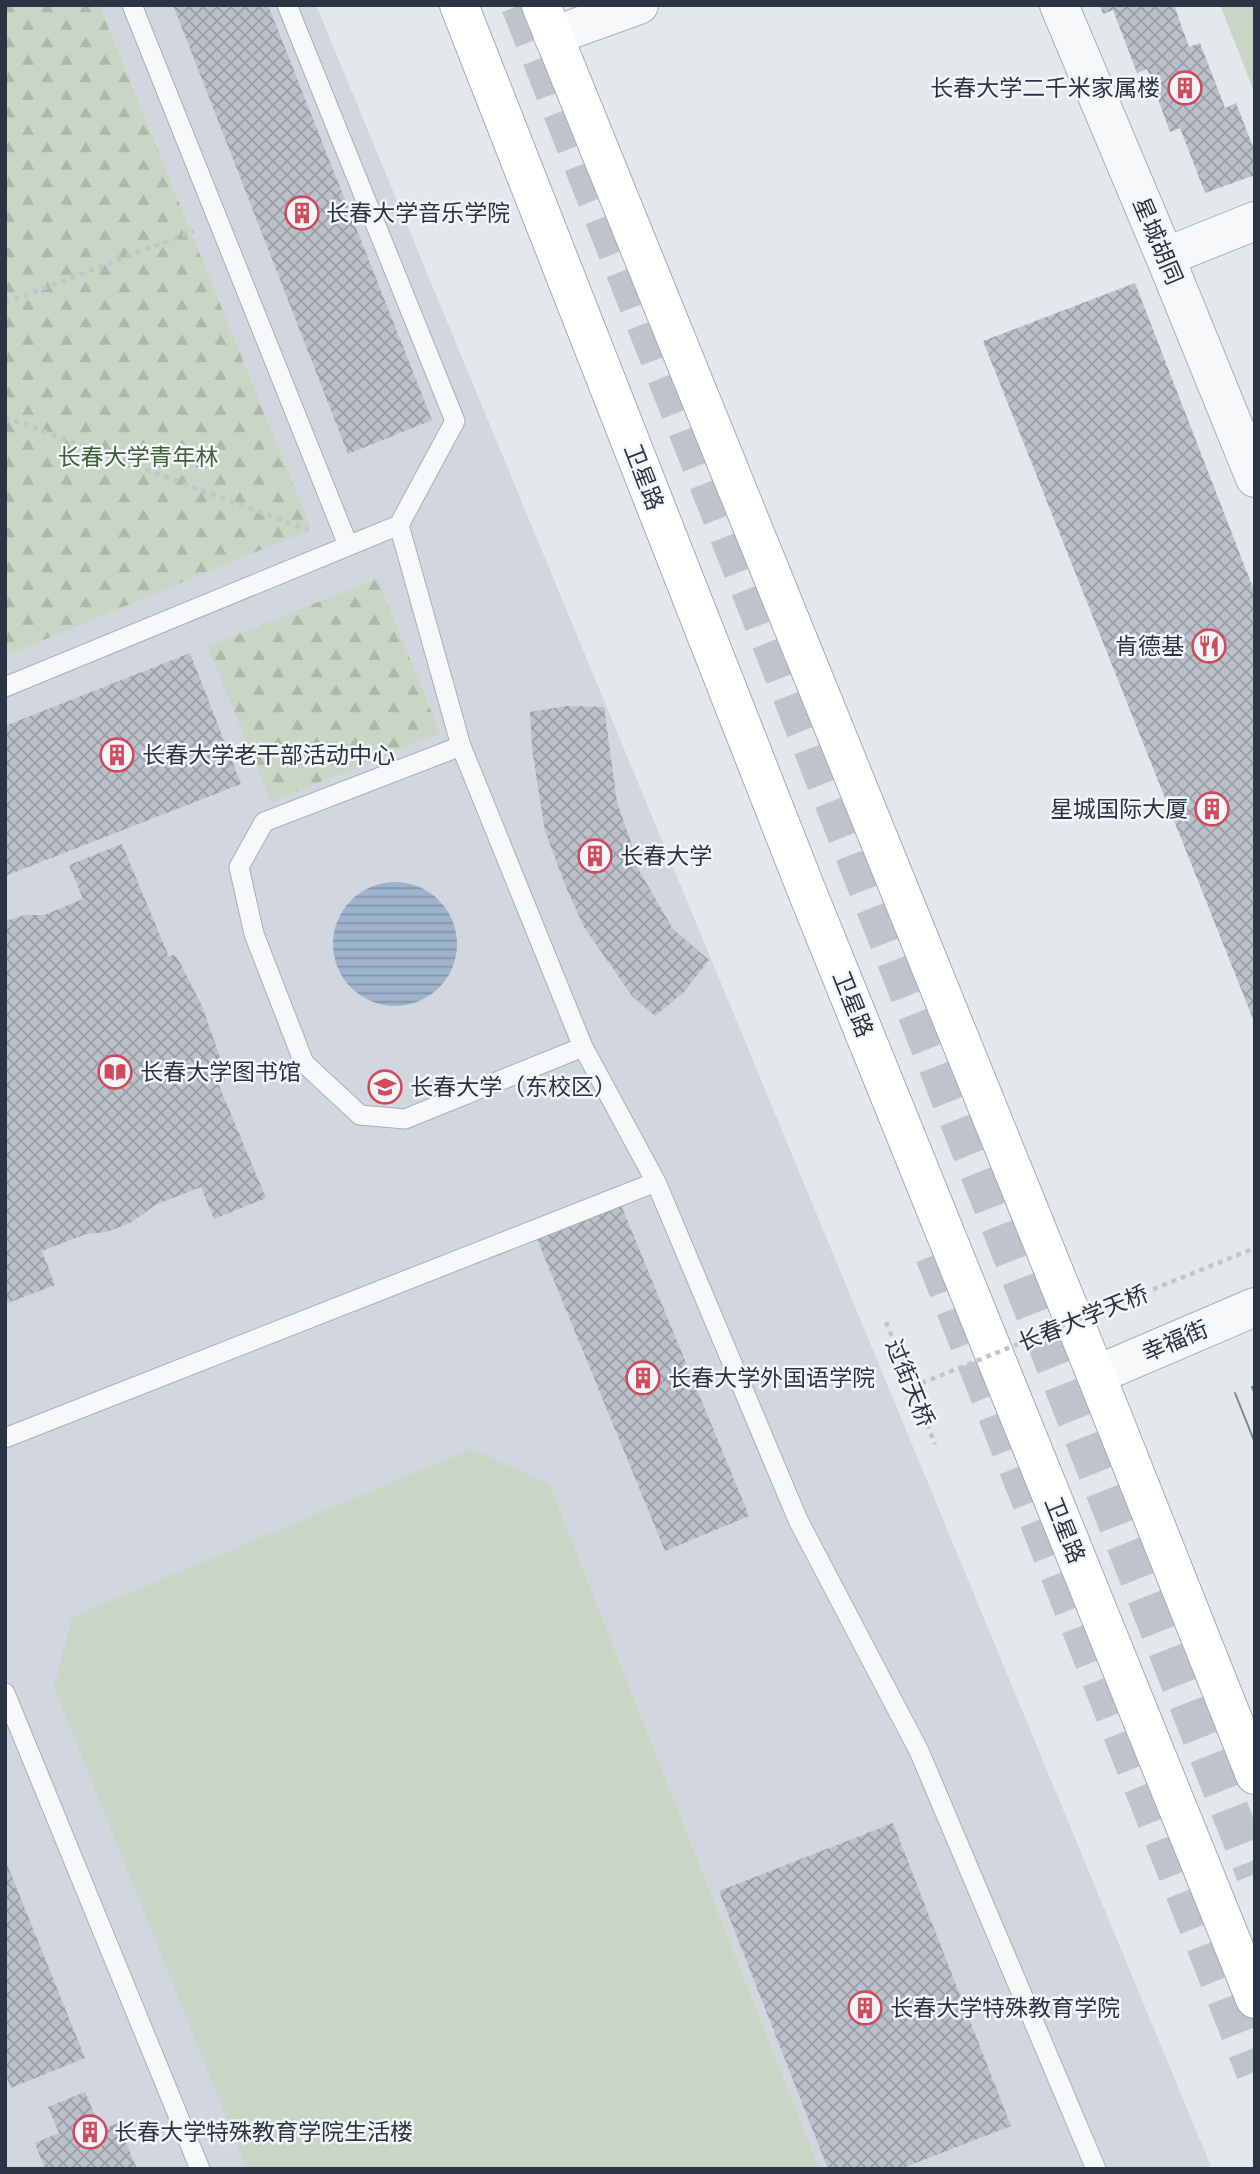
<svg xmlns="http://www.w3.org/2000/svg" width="1260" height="2174" viewBox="0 0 1260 2174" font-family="Cabin,'Noto Sans SC',sans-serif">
<defs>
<pattern id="forest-firs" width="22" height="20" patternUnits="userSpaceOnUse" patternTransform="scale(1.75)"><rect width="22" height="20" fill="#c9d6c5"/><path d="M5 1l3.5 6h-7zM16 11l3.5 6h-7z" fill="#adb8ab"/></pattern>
<pattern id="water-rules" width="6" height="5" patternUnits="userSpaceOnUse" patternTransform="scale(1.75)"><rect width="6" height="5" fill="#9fb4cc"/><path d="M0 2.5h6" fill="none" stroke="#8293a7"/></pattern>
<pattern id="building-cross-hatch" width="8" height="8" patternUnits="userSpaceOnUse" patternTransform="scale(1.75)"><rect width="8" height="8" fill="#bbc0ca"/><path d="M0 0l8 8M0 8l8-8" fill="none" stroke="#989da6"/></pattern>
</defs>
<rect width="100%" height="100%" fill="#e4e7ec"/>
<!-- built -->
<path fill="#d2d6de" d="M5 5H316L1212 2169H5Z"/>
<!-- forest -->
<path fill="url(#forest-firs)" d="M5 5H99L311 529 5 656Z
M377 578 440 733 271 802 208 647Z"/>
<!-- park -->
<path fill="#c9d6c5" d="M1220 5H1255V94Z
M471 1449 549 1484 819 2169H247L54 1687 72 1617Z"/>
<!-- water -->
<path fill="url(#water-rules)" d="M333 944a62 62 0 1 1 124 0a62 62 0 1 1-124 0Z"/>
<!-- building -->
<path fill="url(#building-cross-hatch)" d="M173 5H268L432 420 348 454Z
M1100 5H1174L1189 47 1200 43 1225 108 1236 103 1255 152V175L1205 193 1180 128 1170 132 1147 69 1137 73 1113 10 1103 14Z
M1135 283 1255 593V1024L983 341Z
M190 653 241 784 5 876V726Z
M566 706 604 707 617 802 632 845 637 867 673 929 709 960 684 992 655 1016 632 996 584 927 565 885 545 831 532 749 530 712Z
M122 844 169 957 174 954 179 961 202 1006 222 1063 225 1081 218 1083 266 1198 214 1219 201 1187 155 1205 132 1222 107 1232 86 1234 42 1251 55 1285 5 1304V921L25 915H44L83 899 69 865Z
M621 1205 749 1516 665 1551 537 1239Z
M893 1823 1011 2126 900 2169H828L719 1891Z
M5 1859 85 2058 11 2088 5 2073Z
M85 2092 101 2130 118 2123 137 2169H45L35 2143 59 2133 48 2107Z"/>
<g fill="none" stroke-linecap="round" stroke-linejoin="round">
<!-- trunk-tunnel -->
<path stroke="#bfc3cb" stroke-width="38" stroke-dasharray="38 19" stroke-linecap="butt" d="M520 5 1255 1874
M934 1255 1255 2072"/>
<defs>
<path id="service" d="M132 5 348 545
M287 5 455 421 399 525
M5 687 399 525 461 746 583 1047 656 1182 798 1520 919 1751 1096 2169
M461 746 264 822 239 867 254 934 304 1063 360 1115 405 1119 583 1047
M5 1438 656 1182
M5 1693 200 2169"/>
<path id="minor" d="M1059 5 1165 257 1255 478
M1165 257 1255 221"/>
<path id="tertiary" d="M553 36 639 5
M1096 1375 1255 1307"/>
<path id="primary" d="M459 5 804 884 1255 1999
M541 5 1096 1375 1255 1775"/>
</defs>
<!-- service casing -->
<use href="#service" stroke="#a9aeb7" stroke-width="21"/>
<!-- minor casing -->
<use href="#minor" stroke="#a9aeb7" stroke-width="40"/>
<!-- tertiary casing -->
<use href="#tertiary" stroke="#a9aeb7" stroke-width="40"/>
<!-- primary casing -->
<use href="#primary" stroke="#a3abb8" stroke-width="40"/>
<!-- path -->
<path stroke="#c2c5cb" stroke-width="4.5" stroke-dasharray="5 5" stroke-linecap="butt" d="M5 303 194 231
M5 417 308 530
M886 1322 935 1444"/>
<!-- service -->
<use href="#service" stroke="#f7f8fa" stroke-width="19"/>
<!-- minor -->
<use href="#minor" stroke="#f7f8fa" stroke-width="38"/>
<!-- tertiary -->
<use href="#tertiary" stroke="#f7f8fa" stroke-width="38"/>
<!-- primary -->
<use href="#primary" stroke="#fff" stroke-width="38"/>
<!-- tram -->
<path stroke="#7d8696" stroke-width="2" d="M1252 1387 1255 1394
M1235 1393 1255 1443"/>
<!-- path-bridge -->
<path stroke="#c2c5cb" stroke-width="4.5" stroke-dasharray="5 5" stroke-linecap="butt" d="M912 1387 1255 1248"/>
</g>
<!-- icons -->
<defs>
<symbol id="building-ring" viewBox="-11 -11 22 22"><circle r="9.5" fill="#f4f6f9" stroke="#d1495b" stroke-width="1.5"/><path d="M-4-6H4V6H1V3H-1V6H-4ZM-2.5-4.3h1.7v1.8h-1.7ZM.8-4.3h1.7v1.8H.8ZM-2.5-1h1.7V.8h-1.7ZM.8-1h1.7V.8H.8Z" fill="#d1495b"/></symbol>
<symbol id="restaurant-ring" viewBox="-11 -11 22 22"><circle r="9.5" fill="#f4f6f9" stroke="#d1495b" stroke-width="1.5"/><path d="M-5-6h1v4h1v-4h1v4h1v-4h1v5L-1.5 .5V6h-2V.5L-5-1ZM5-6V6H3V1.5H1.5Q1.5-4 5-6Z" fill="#d1495b"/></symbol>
<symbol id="library-ring" viewBox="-11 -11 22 22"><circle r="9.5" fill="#f4f6f9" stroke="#d1495b" stroke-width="1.5"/><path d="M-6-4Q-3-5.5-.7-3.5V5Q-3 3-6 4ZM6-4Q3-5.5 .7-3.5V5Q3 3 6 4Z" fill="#d1495b"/></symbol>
<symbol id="university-ring" viewBox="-11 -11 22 22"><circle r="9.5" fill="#f4f6f9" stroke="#d1495b" stroke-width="1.5"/><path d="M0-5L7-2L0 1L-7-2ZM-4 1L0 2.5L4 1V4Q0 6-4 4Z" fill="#d1495b"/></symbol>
</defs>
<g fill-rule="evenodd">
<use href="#building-ring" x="1166" y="69" width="38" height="38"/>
<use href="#building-ring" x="283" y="194" width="38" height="38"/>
<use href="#restaurant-ring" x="1190" y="627" width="38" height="38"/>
<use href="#building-ring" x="98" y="736" width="38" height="38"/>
<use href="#building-ring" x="1193" y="790" width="38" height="38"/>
<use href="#building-ring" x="576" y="837" width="38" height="38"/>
<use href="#library-ring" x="96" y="1053" width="38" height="38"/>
<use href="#university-ring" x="366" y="1068" width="38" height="38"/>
<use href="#building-ring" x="624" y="1359" width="38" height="38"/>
<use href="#building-ring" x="846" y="1989" width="38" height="38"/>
<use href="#building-ring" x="71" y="2113" width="38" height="38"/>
</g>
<g text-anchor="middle" stroke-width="5" stroke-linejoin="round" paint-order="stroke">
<!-- poi labels -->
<g font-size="23" fill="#2b3445" stroke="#f4f6f9" text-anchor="start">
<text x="1160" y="96" text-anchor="end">长春大学二千米家属楼</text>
<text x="326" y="221">长春大学音乐学院</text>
<text x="1184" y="654" text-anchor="end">肯德基</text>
<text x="142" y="763">长春大学老干部活动中心</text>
<text x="1188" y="817" text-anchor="end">星城国际大厦</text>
<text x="620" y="864">长春大学</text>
<text x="140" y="1080">长春大学图书馆</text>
<text x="410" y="1095">长春大学（东校区）</text>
<text x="668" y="1386">长春大学外国语学院</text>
<text x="890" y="2016">长春大学特殊教育学院</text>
<text x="114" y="2140">长春大学特殊教育学院生活楼</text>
</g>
<!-- street labels -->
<g font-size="23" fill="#2b3445" stroke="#f4f6f9">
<text transform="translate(1158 241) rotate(67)" y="8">星城胡同</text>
<text transform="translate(644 477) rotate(69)" y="8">卫星路</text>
<text transform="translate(853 1004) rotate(68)" y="8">卫星路</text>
<text transform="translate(1083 1318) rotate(-22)" y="8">长春大学天桥</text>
<text transform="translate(1175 1341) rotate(-23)" y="8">幸福街</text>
<text transform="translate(910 1383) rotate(68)" y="8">过街天桥</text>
<text transform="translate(1065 1530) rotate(68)" y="8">卫星路</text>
</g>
<!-- park labels -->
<g font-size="23" fill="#3f6138" stroke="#f4f6f9">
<text x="138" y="465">长春大学青年林</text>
</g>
</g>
<!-- border -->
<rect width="1260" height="2174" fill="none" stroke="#2b3445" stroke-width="14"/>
</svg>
